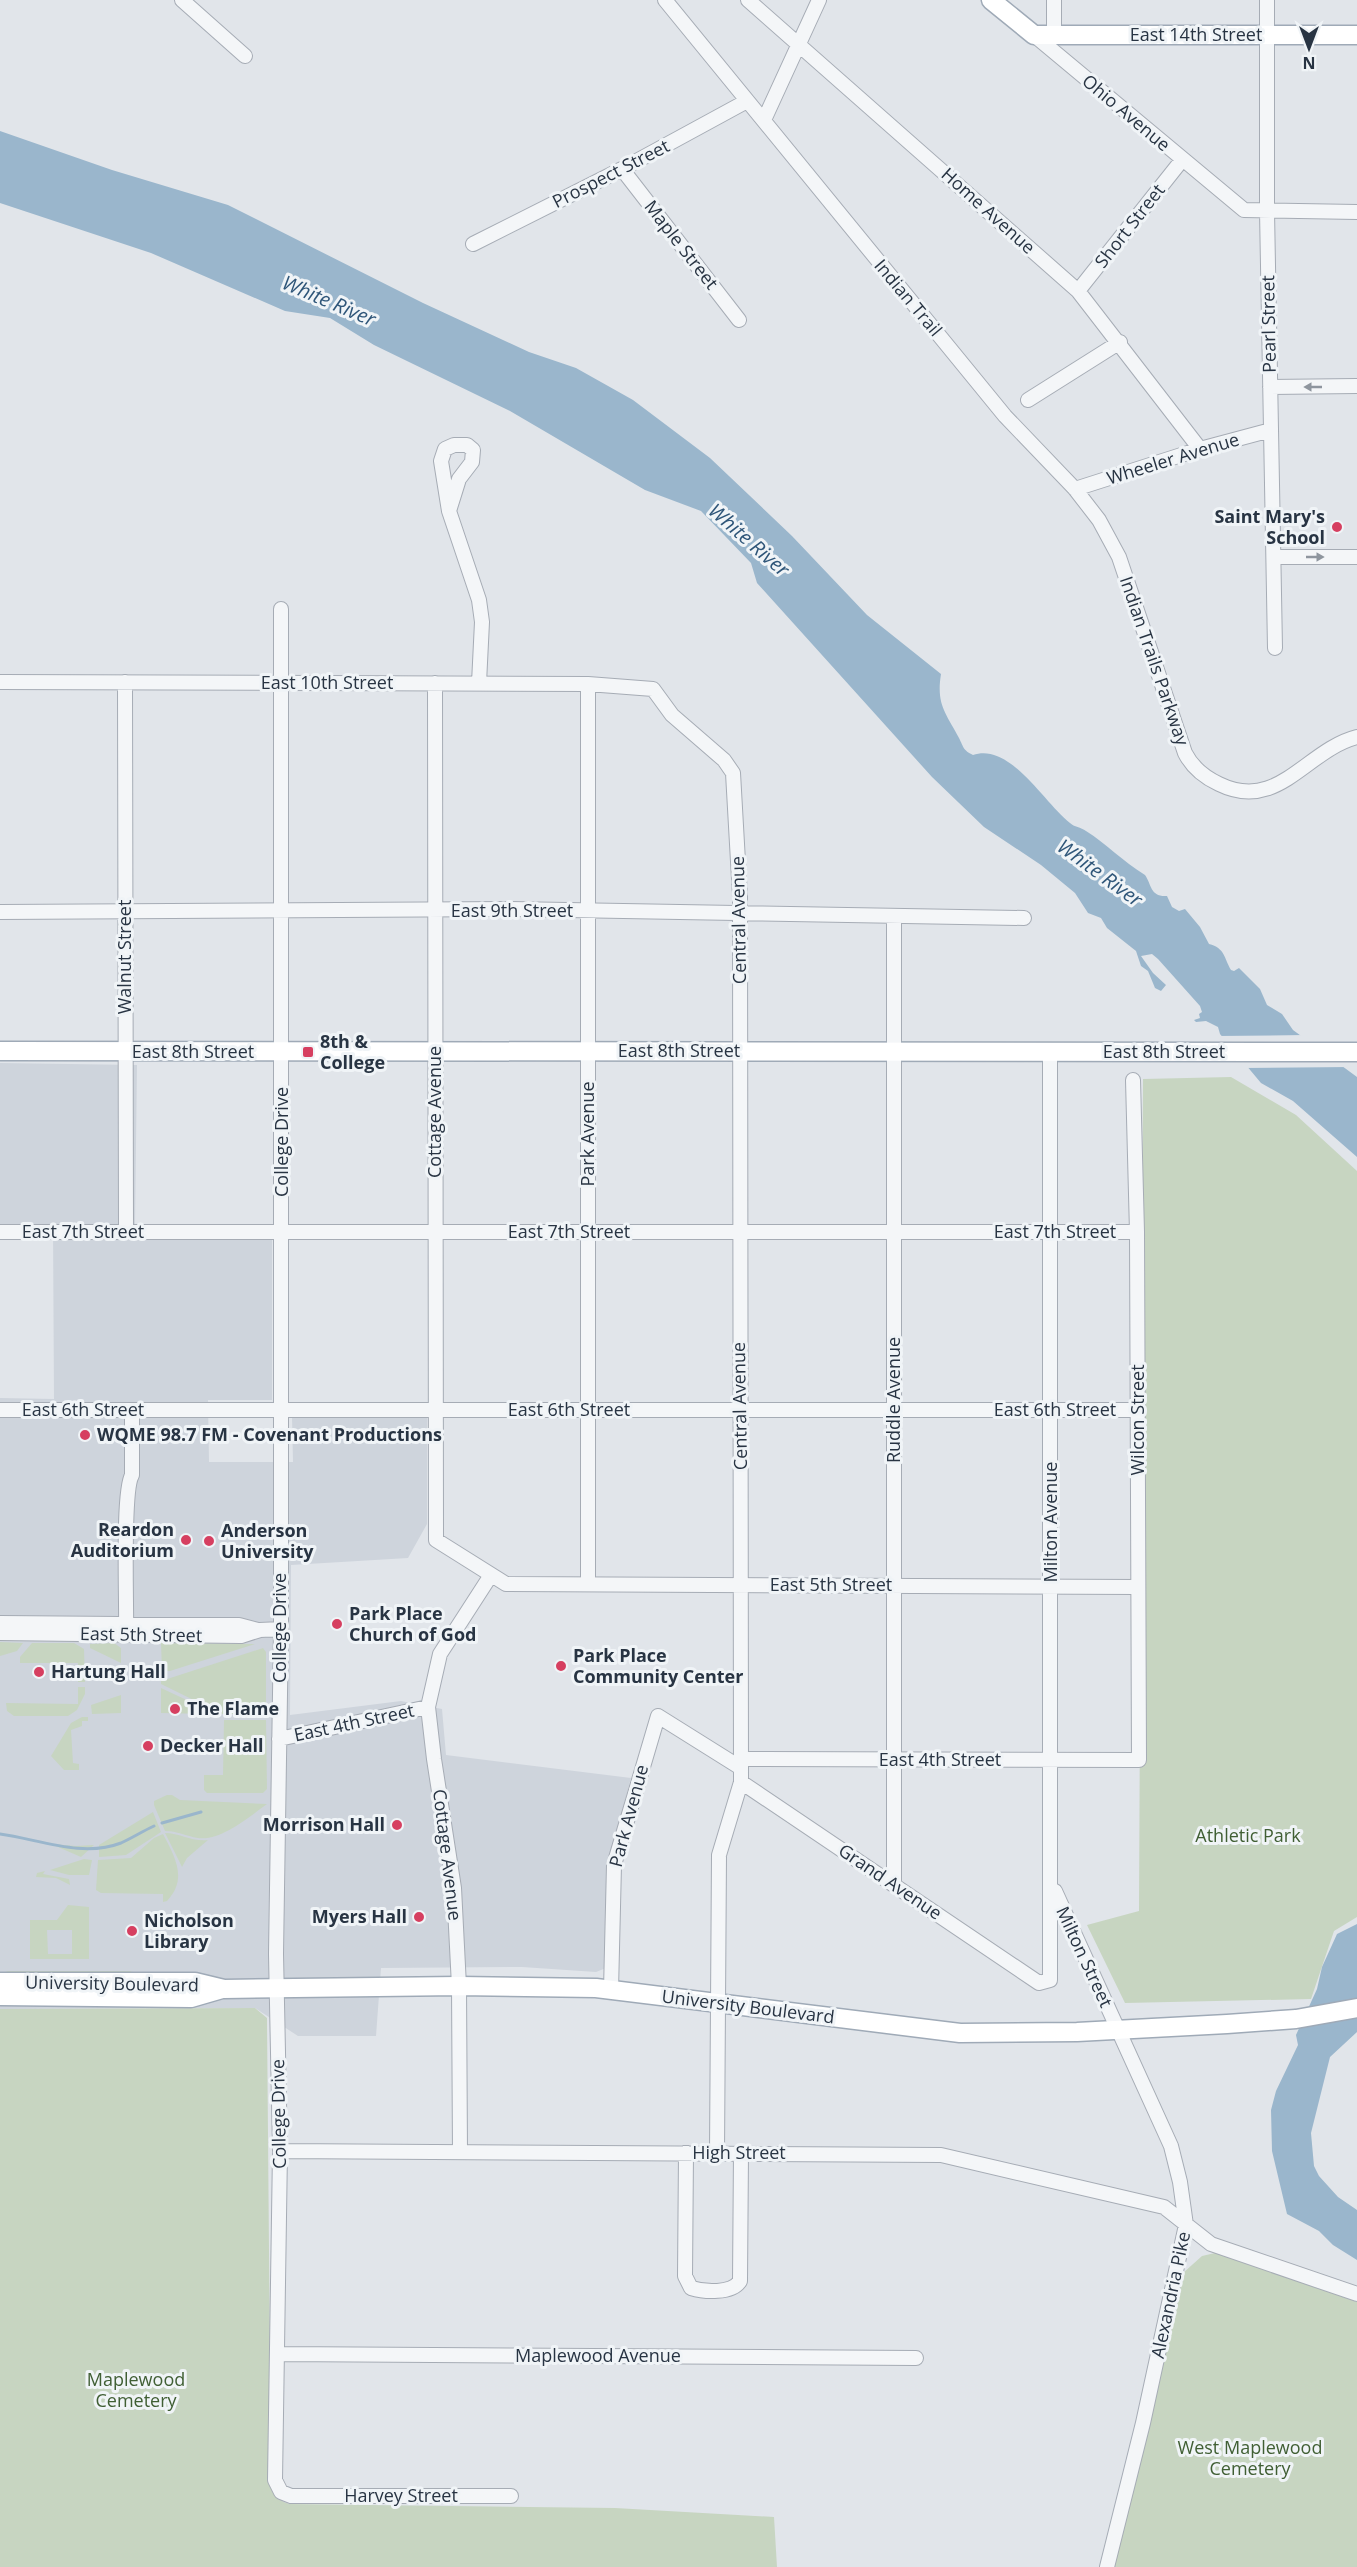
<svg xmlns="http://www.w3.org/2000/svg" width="1357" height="2567" viewBox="0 0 1357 2567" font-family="'Open Sans',sans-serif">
<rect width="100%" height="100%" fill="#e1e5ea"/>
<!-- built -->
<path fill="#ced4dc" d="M0 1063 137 1065 135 1224 272 1225V1400H208L209 1462H293L292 1417H427V1524L408 1558 291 1565 290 1715 401 1701 442 1709 446 1755 631 1778 608 1865 606 1968 596 1972 522 1967 381 1968 376 2036H298L255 2008 0 2009V1398L54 1399 53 1225 0 1224Z"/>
<!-- green -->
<path fill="#c7d5c1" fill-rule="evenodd" d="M1231 1077 1296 1115 1357 1171V1917L1334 1931 1311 1999 1125 2003 1087 1925 1139 1911 1143 1079Z
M0 1642 23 1643 17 1651 0 1656Z
M32 1643H74L84 1649 85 1682H78V1663H20V1657Z
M114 1643 121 1648V1663L90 1648V1644Z
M161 1643 253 1644H255L170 1671H162Z
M263 1648 266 1652V1714H222L161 1684V1681Z
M78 1687H85V1694L77 1710 68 1716H14L7 1711 6 1703 78 1704Z
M161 1688 208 1710 209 1714 161 1713Z
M121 1695V1713L92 1714 91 1705Z
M82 1717H88V1721H82V1726L71 1730 73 1763 79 1764V1770H64L51 1756 71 1723Z
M224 1720H266L267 1789 263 1793H207L204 1790V1775H223Z
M167 1795H172L180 1800 267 1804C249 1817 221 1841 198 1838 186 1836 177 1831 165 1831L154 1805V1801Z
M153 1812 161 1832 126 1855 99 1857V1845Z
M165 1833C180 1833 192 1842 208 1840L187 1858 182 1867Z
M163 1834C175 1857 188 1879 167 1901L163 1902V1894L101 1893 96 1890 98 1860 131 1858 154 1838Z
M51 1844 76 1846 94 1845 81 1857Z
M84 1859 92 1860 89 1875H69L50 1870Z
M45 1871 43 1874 69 1879 70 1885 56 1878 36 1877 37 1873Z
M68 1905 89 1907V1959H30V1920H57ZM47 1930H72V1954H48Z
M8 1971H130L144 1977 0 1974Z
M255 2008 267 2018 271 2481C273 2495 276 2499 289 2504L615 2508 774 2517 777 2567H0V2009Z
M1215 2253 1357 2302V2567H1114L1183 2273 1202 2256Z"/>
<!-- water -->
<path fill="#9ab6cc" d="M0 131 112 170 228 205 423 303 529 352 576 368 633 400 710 458 792 536 867 615 941 674C936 705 946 713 959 738 964 748 963 750 973 755 1010 742 1044 803 1070 823 1074 827 1081 827 1086 831 1107 844 1122 861 1145 875 1152 885 1150 897 1167 896L1172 907 1179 911 1185 909 1200 927 1209 944C1225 948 1224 958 1231 970L1234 971 1239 968 1260 989 1267 1005 1282 1014 1293 1030 1357 1077V1157L1293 1101 1261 1083 1220 1034 1218 1027 1206 1021 1196 1022 1194 1020 1200 1018 1199 1014 1202 1012 1200 1006 1158 959 1152 954 1141 956 1153 973 1166 985 1161 991 1155 988 1148 971 1141 966 1136 951 1107 928 1101 918 1088 913 1075 893 1041 865 984 827 932 777 757 583 751 563 701 511 645 490 510 411 374 345 330 318 285 311 151 253 0 203Z
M1357 1924V2032L1330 2057 1311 2133 1314 2166 1319 2176 1338 2197 1357 2210V2260L1333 2245 1319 2231 1287 2214 1272 2151 1271 2110 1276 2091 1298 2045 1296 2035 1317 1989 1322 1967 1337 1934Z"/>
<!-- pier -->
<path fill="#e1e5ea" d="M1305 1035 1350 1067 1244 1068 1217 1036Z"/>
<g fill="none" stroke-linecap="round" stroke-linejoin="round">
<!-- stream -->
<path stroke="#9ab6cc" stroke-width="3" d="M162 1823 201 1812
M0 1834C38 1839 82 1858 121 1843 132 1838 143 1831 154 1826"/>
<defs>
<path id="minor" d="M182 0 245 56
M665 0 1005 416 1075 489 1099 520 1119 557 1185 753C1192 767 1204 777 1219 784 1278 813 1306 750 1357 737
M748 0 1078 291 1200 449
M1267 0V211L1275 648
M1034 35 1244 210 1357 212
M1054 35V0
M764 120 819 0
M622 169 739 320
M473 244 622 169 747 101
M1078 291 1182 160
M1270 387 1357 386
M1028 400 1120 342
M454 445H467L473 450 472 462 459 479 449 511 441 461 445 449Z
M1075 489 1200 449 1271 430
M449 511 479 600 482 622 479 683
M1274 557H1357
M281 609V1629L276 1954 280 2151 275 2480 281 2492 291 2496H511
M0 682 588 684 653 689 672 715 724 760 733 773 740 897 741 1782 719 1855 717 2153
M125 682 126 1232
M435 683 436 1540 506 1584 1138 1587
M0 912 511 909 1024 918
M894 916V1885
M0 1232H1137
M0 1410H1138
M588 1584V684
M0 1623 239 1625 258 1630
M0 1633 241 1636 260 1630 281 1629
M126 1633C127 1605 122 1492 132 1475V1410
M279 1739 428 1707
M741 1759 1139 1760 1137 1232 1133 1080
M741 1782 1039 1983 1050 1980V1052
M1055 1891 1171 2146 1180 2182 1186 2225 1143 2423 1107 2567
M611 1990 614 1865 658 1716 741 1768
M280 2151 941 2155 1164 2207 1211 2244 1357 2294
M460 2152 459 1986 454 1888 434 1759 428 1707 440 1654 491 1575
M686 2153 685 2276 691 2288C704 2292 732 2294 740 2281L741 2153
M279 2354 916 2358"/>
<path id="major" d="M991 0 1034 35H1357
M0 1051 1357 1052
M0 1982H195L224 1989 459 1986 596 1988 960 2033 1077 2032 1227 2024 1296 2019 1357 2008
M0 1996 191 1998 222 1989"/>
</defs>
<!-- minor casing -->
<use href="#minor" stroke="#a6acb5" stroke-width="16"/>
<!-- major casing -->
<use href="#major" stroke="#9faab7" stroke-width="21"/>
<!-- minor -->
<use href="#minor" stroke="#f4f6f8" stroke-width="14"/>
<!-- major -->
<use href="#major" stroke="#fff" stroke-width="18"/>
</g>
<!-- one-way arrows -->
<defs><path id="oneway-solid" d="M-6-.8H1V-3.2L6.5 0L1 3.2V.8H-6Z" transform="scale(1.5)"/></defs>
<g fill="#8e959e">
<use href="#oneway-solid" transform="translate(1313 387) rotate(180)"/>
<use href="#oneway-solid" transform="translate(1315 557)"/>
</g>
<!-- markers -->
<g fill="#d63f60" stroke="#f0f4f7" stroke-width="2">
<circle cx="1337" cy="527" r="6"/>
<rect x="302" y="1046" width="12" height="12" rx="3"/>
<circle cx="85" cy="1435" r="6"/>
<circle cx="186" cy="1540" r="6"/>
<circle cx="209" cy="1541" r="6"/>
<circle cx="337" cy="1624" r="6"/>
<circle cx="561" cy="1666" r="6"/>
<circle cx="39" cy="1672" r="6"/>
<circle cx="175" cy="1709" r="6"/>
<circle cx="148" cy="1746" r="6"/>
<circle cx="397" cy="1825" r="6"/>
<circle cx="419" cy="1917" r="6"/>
<circle cx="132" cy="1931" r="6"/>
</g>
<g text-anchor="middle" stroke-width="6" stroke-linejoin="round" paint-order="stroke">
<!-- street labels -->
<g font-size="18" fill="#283443" stroke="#f0f4f7">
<text x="1196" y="41">East 14th Street</text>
<text transform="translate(1126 113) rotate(40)" y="6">Ohio Avenue</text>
<text transform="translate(611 174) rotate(-27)" y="6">Prospect Street</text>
<text transform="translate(988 211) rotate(42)" y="6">Home Avenue</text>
<text transform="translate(1130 226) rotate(-52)" y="6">Short Street</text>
<text transform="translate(681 245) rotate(52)" y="6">Maple Street</text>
<text transform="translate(908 298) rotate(50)" y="6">Indian Trail</text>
<text transform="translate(1269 324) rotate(-91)" y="6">Pearl Street</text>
<text transform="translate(1173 459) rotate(-17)" y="6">Wheeler Avenue</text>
<text transform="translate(1154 661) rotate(71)" y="6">Indian Trails Parkway</text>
<text x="327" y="689">East 10th Street</text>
<text x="512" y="917">East 9th Street</text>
<text transform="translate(739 920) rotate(-91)" y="6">Central Avenue</text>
<text transform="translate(125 957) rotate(-90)" y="6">Walnut Street</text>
<text x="679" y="1057">East 8th Street</text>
<text x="193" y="1058">East 8th Street</text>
<text x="1164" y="1058">East 8th Street</text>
<text transform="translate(435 1112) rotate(-90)" y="6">Cottage Avenue</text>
<text transform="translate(588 1134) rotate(-90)" y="6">Park Avenue</text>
<text transform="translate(282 1142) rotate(-90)" y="6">College Drive</text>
<text x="83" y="1238">East 7th Street</text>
<text x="569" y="1238">East 7th Street</text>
<text x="1055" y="1238">East 7th Street</text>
<text transform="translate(894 1400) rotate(-90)" y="6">Ruddle Avenue</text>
<text transform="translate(740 1406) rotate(-91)" y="6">Central Avenue</text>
<text x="83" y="1416">East 6th Street</text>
<text x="569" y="1416">East 6th Street</text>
<text x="1055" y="1416">East 6th Street</text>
<text transform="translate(1138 1420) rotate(-90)" y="6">Wilcon Street</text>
<text transform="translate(1051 1522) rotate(-90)" y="6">Milton Avenue</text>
<text x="831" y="1591">East 5th Street</text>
<text transform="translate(280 1628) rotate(-90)" y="6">College Drive</text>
<text transform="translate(141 1635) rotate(1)" y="6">East 5th Street</text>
<text transform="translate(354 1723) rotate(-12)" y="6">East 4th Street</text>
<text x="940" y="1766">East 4th Street</text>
<text transform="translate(629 1816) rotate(-75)" y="6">Park Avenue</text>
<text transform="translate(447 1855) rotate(83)" y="6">Cottage Avenue</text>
<text transform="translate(890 1882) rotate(34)" y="6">Grand Avenue</text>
<text transform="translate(1084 1957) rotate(65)" y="6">Milton Street</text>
<text transform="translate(112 1984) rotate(1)" y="6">University Boulevard</text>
<text transform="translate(748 2007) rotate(7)" y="6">University Boulevard</text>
<text transform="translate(279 2114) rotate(-91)" y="6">College Drive</text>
<text x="739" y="2159">High Street</text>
<text transform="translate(1171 2295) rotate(-78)" y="6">Alexandria Pike</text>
<text x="598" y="2362">Maplewood Avenue</text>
<text x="401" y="2502">Harvey Street</text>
</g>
<!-- poi labels -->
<g font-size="18" font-weight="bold" fill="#283443" stroke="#f0f4f7" text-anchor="start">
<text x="1325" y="523" text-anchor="end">Saint Mary's<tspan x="1325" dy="21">School</tspan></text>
<text x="320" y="1048">8th &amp;<tspan x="320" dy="21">College</tspan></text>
<text x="97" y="1441">WQME 98.7 FM - Covenant Productions</text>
<text x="174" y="1536" text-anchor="end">Reardon<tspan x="174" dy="21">Auditorium</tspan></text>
<text x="221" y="1537">Anderson<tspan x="221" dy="21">University</tspan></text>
<text x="349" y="1620">Park Place<tspan x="349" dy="21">Church of God</tspan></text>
<text x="573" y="1662">Park Place<tspan x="573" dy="21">Community Center</tspan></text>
<text x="51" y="1678">Hartung Hall</text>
<text x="187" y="1715">The Flame</text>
<text x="160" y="1752">Decker Hall</text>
<text x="385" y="1831" text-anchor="end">Morrison Hall</text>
<text x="407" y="1923" text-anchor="end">Myers Hall</text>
<text x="144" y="1927">Nicholson<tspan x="144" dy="21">Library</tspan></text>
</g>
<!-- park labels -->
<g font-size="18" fill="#405f34" stroke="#f0f4f7">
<text x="1248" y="1842">Athletic Park</text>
<text x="136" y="2386">Maplewood<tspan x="136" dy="21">Cemetery</tspan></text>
<text x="1250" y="2454">West Maplewood<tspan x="1250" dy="21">Cemetery</tspan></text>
</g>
<!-- water labels -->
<g font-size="20" font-style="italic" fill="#2f5679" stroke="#f0f4f7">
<text transform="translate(329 301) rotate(23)" y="7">White River</text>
<text transform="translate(749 540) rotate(41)" y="7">White River</text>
<text transform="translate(1100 873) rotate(36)" y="7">White River</text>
</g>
</g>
<!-- north arrow -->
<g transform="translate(1309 48) rotate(180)" stroke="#f0f4f7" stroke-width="4.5" paint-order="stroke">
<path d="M0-4.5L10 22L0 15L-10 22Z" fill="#283443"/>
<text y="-9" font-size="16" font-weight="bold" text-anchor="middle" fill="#283443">N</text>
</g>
</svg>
